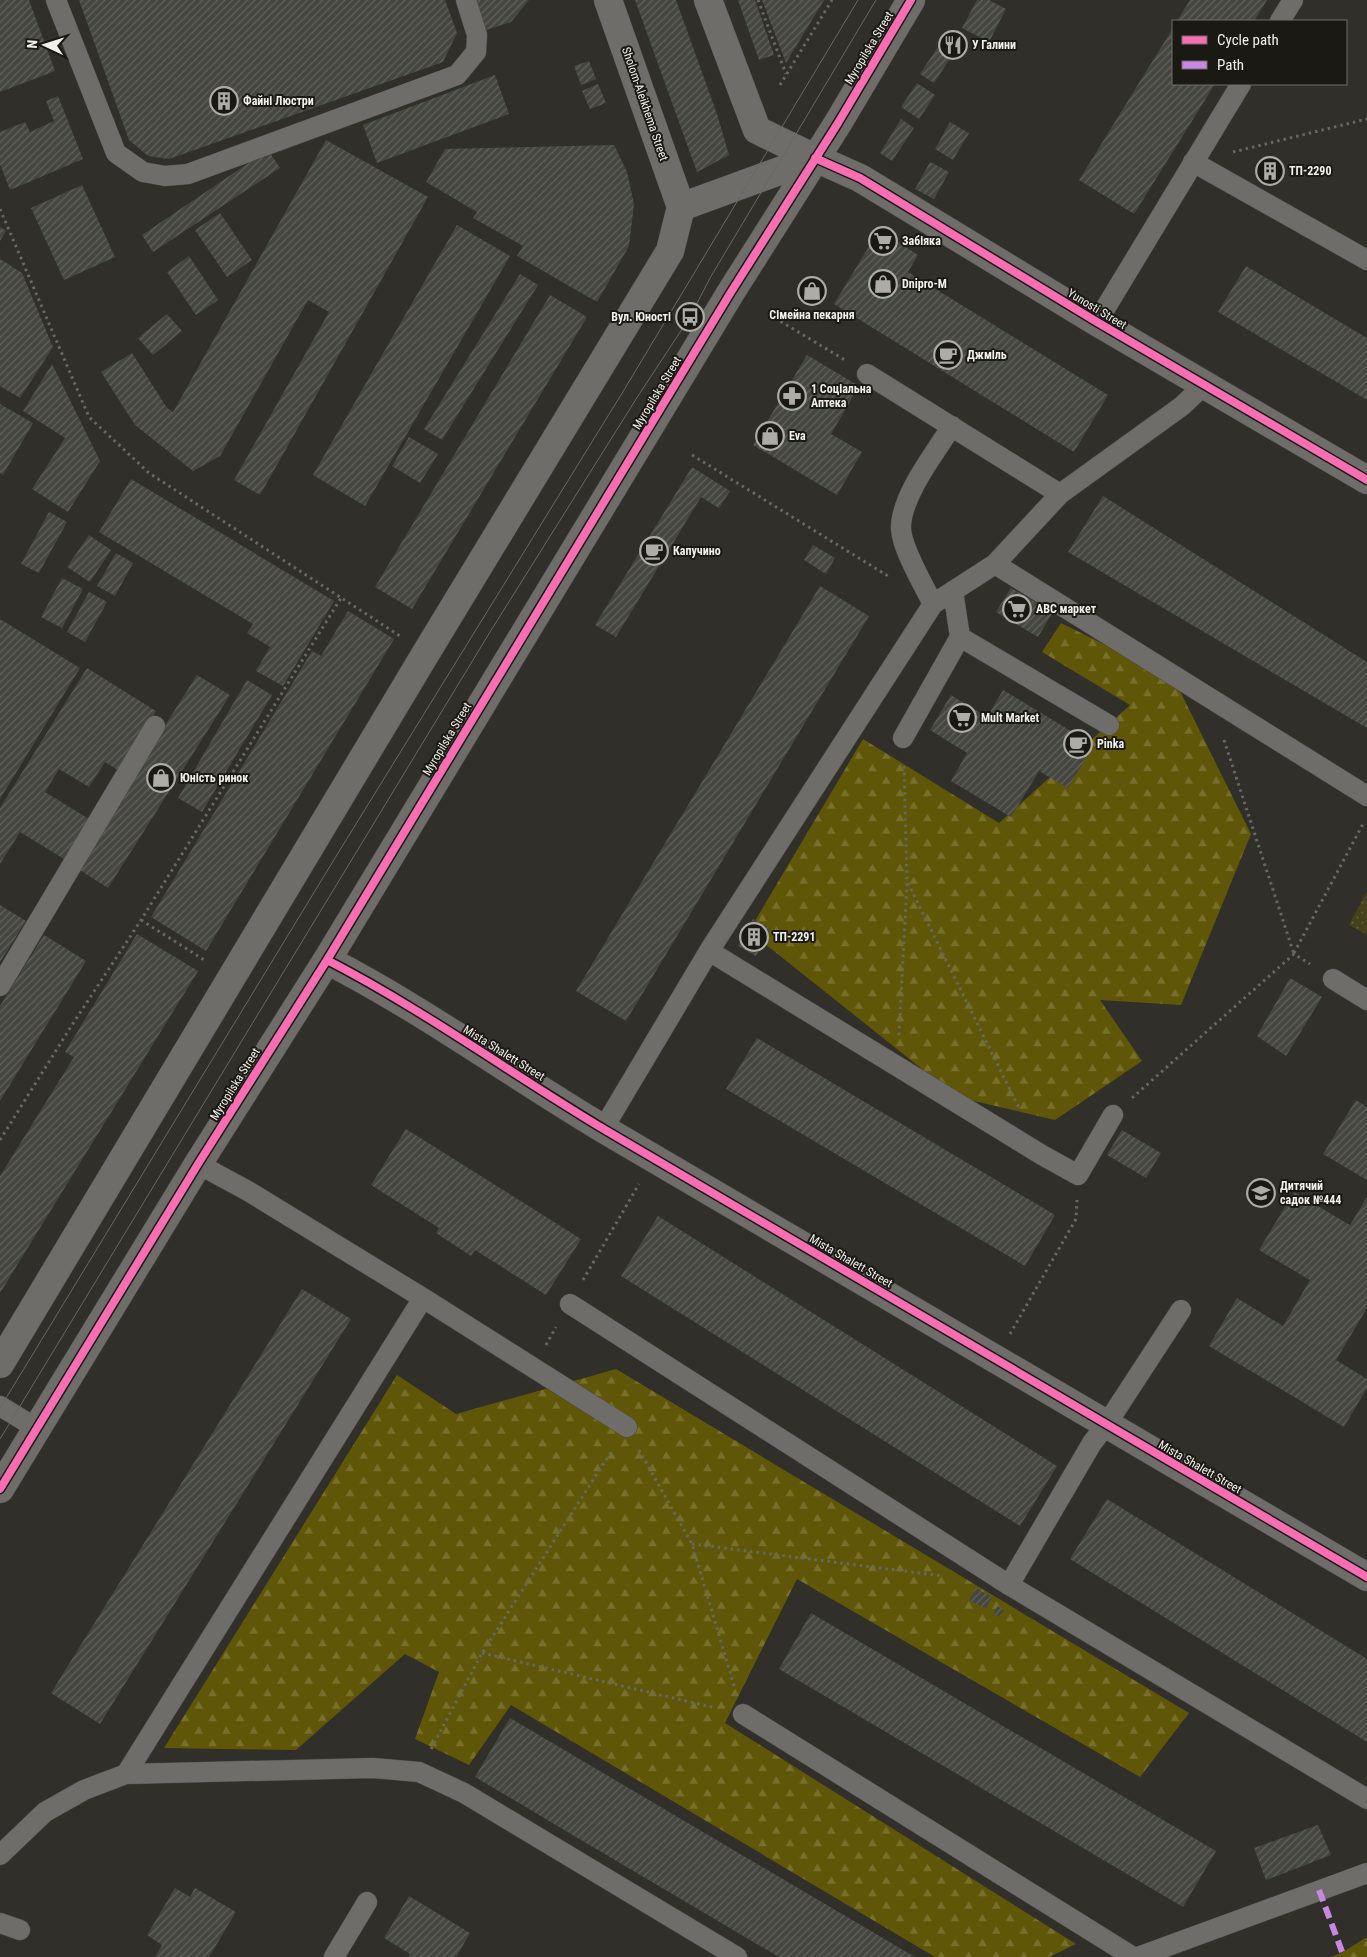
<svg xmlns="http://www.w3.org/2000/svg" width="1367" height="1957" viewBox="0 0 1367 1957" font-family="'Roboto Condensed',sans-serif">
<defs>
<pattern id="forest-firs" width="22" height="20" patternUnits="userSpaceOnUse" patternTransform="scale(1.25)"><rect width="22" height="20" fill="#605607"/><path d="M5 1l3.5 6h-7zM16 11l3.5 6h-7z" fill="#776f2b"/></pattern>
<pattern id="park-dots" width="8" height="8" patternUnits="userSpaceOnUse" patternTransform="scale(1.25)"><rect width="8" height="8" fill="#46411b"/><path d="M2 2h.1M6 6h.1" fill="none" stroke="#615d3c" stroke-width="1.8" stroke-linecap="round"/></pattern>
<pattern id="building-hatch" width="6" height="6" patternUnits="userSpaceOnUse" patternTransform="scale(1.25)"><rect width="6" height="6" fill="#464641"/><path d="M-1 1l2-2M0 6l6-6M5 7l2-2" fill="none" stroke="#61615d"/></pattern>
</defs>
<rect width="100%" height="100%" fill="#302f2a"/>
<!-- forest -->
<path fill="url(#forest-firs)" d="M1061 623 1174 679 1251 834 1181 1005 1100 1000 1142 1061 1055 1120 957 1097 749 931 863 739 999 823 1130 705 1042 652Z
M616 1369 1189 1713 1140 1777 797 1579 725 1723 1076 1944 1049 1957H935L511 1705 469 1765 415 1739 439 1672 405 1654 296 1750 164 1748 397 1375 456 1414Z
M1367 1937V1957H1331L1343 1952Z"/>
<!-- park -->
<path fill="url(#park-dots)" d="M1367 891V935L1349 925Z"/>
<!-- building -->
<path fill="url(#building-hatch)" d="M0 0H29L55 71 0 92Z
M79 0H445L457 33 443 62 169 159 148 156 129 140Z
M472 0H529L511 22 483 31Z
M635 0H676L717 114 729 155 697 172Z
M738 0H755L774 55 759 60Z
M762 0H824L786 63Z
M977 0H989L1006 9 989 42 962 28Z
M1190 0H1267L1254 21H1177Z
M1173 28V84H1215L1134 214 1079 180Z
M949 30 963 39 934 83 920 74Z
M589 61 596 79 581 85 574 66Z
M495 75 509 114 377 163 363 125Z
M917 83 935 95 919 119 901 107Z
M598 84 606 103 590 109 582 91Z
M58 96 83 159 10 190 0 164V132L25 122 30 132 54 121 46 101Z
M901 119 914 128 892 161 880 153Z
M950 122 969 133 953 160 935 149Z
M326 140 428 197 260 495 234 480 329 312 308 300 220 456 193 471 135 425 101 372 132 353 167 408 173 412Z
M614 145 627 172 634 204 629 246 597 302 517 256 523 246 473 218 477 212 426 182 445 149Z
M268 150 280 168 153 252 142 235Z
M1270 156 1283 164 1270 185 1257 177Z
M930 162 949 172 934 199 915 189Z
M82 185 115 257 64 280 31 208Z
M220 213 252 260 227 277 195 230Z
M457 225 510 256 365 506 313 475Z
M0 227 6 231 0 241Z
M879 230 918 255 908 272 1108 395 1074 452 834 304Z
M189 256 218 300 196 315 167 272Z
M0 259 22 273 53 347 20 398 0 386Z
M1246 266 1367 338V400L1218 312Z
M520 274 538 285 442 440 424 429Z
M811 277 825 285 813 306 799 298Z
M550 295 587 317 412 609 375 587Z
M167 314 182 331 153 355 138 338Z
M807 355 859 386 831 434 862 452 837 495 753 445Z
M52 364 100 461 68 512 32 489 65 438 23 411Z
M0 404 33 423 3 475 0 473Z
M409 437 438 454 420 483 392 466Z
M692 467 730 491 719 508 701 497 616 637 595 625Z
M131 479 334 601 283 686 256 671 270 647 247 633 253 624 99 532Z
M1103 496 1367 662V728L1068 552Z
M49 512 67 522 39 573 21 564Z
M89 535 111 550 90 582 67 567Z
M813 545 835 558 826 574 804 560Z
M116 553 133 563 115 596 97 586Z
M62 578 83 589 62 628 41 617Z
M820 586 869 616 626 1021 576 991Z
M1011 588 1053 612 1038 637 996 612Z
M89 592 107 602 85 642 67 632Z
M348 611 394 639 206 951 151 917 312 651 321 656Z
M0 619 80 668 0 799Z
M87 668 156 711 119 771 105 762 89 787 59 769 45 792 89 819 64 859 20 832 0 864V808Z
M197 675 230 695 108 888 75 867Z
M247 680 272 695 202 812 178 798Z
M1003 690 1094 745 1068 788 1039 771 1011 817 951 781 967 753 930 730 951 695 987 717Z
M0 905 26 921 0 962Z
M753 919 770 928 756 956 738 946Z
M137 934 198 971 0 1293V1176L74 1057 65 1052Z
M44 935 86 961 0 1101V1006Z
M1290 978 1322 997 1286 1056 1257 1036Z
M757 1038 1055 1215 1025 1266 726 1089Z
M1356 1100 1367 1107V1180L1323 1154Z
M406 1129 581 1239 546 1295 475 1250 471 1256 436 1233 439 1228 371 1185Z
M1122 1130 1161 1153 1146 1178 1107 1155Z
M1294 1192 1350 1225 1367 1197V1308L1336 1360 1367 1379V1388L1344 1427 1209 1346 1237 1298 1283 1326 1310 1280 1259 1250Z
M658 1216 1057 1466 1020 1526 621 1276Z
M302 1289 351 1319 100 1724 51 1693Z
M1107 1499 1367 1659V1742L1070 1559Z
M976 1588 992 1597 986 1609 969 1600Z
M998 1606 1004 1610 999 1617 993 1613Z
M811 1613 1216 1851 1183 1907 779 1669Z
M510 1718 915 1957H779L576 1837 475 1777Z
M1318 1825 1331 1855 1266 1880 1254 1848Z
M175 1888 190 1897 195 1888 236 1912 209 1957H155L162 1945 147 1935Z
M409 1896 470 1933 456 1957H408L410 1954 384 1938Z"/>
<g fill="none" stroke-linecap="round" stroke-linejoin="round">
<defs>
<path id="service" d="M56 0 116 153 143 172 165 176 188 174 457 75 476 52 477 35 466 0
M1280 21 1293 0
M1193 162 1367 260
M1097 322 1241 84
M867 374 1060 494
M995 564 1367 796
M953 591 960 637 1109 725
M933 604C924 586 902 549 901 529 900 497 935 453 952 426
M903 738 960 637
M709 951 1042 1155 1078 1175 1113 1115
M1333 979 1367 1000
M0 986 155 726
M603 1129 709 951 933 604 995 564 1060 494 1182 406 1204 385
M198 1164 248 1191 423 1298 627 1427
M570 1304 1009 1585 1367 1799
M0 1406 36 1428
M1009 1585 1092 1443 1106 1425 1181 1310
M743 1714 1133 1957
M126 1774 423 1298
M0 1855 45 1812 84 1790 126 1774 373 1768 419 1772 464 1793 737 1957
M0 1923 20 1930
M334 1957 367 1902
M1138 1957 1367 1873"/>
<path id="minor" d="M815 158 860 178 1097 322 1367 480
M327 960C424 1010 513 1075 607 1131 861 1279 1113 1430 1367 1577"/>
<path id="tertiary" d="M608 0 681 207
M708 0 757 130 815 158
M681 207 815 158
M0 1364 426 653 670 251 681 207
M0 1489 198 1164 327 960 731 292 838 123 911 0"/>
</defs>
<!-- service casing -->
<use href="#service" stroke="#4b4a46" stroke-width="21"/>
<!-- minor casing -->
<use href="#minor" stroke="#4b4a46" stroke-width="29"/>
<!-- tertiary casing -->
<use href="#tertiary" stroke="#4b4a46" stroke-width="29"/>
<!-- path -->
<path stroke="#676764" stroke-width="3" stroke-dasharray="2.5 4" stroke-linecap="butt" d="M758 0 786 74
M780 85 832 0
M1233 152 1367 119
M0 209 89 417 149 473 400 636
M775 318 845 360
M692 455 888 576
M1224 740 1294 954
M908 883 1019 1108
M141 920 206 961
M1294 953 1364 822
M899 1035 907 883 904 765
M1132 1098 1294 954 1310 964
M0 1140 72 1025 141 920 341 598
M583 1280 639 1184
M1010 1334 1076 1219 1077 1200
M546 1345 556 1327
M639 1450 692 1544 735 1689
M692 1544 943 1576
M482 1653 716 1708
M431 1749 482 1653 613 1449"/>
<!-- service -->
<use href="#service" stroke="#6e6d69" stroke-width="20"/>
<!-- minor -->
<use href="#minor" stroke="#6e6d69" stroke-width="28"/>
<!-- tertiary -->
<use href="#tertiary" stroke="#6e6d69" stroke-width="28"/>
<!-- tram -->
<path stroke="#696865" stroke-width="1" d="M0 1408 335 858 624 390 858 0
M0 1439 490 632 638 396 690 317 710 278 876 0"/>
<!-- quiet -->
<path stroke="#c787e3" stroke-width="6" stroke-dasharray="12 6" stroke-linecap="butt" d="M1319 1890 1344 1957"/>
<defs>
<path id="cycleway" d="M815 158 860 178 1097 322 1367 480
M327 960C424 1010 513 1075 607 1131 861 1279 1113 1430 1367 1577
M0 1489 198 1164 327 960 731 292 838 123 911 0"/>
</defs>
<!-- cycleway casing -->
<use href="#cycleway" stroke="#1a1914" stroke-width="11"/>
<!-- cycleway -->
<use href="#cycleway" stroke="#f96db3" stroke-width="8"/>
</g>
<!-- icons -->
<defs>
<symbol id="restaurant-ring" viewBox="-11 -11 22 22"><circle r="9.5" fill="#1a1914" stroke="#adaca7" stroke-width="1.5"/><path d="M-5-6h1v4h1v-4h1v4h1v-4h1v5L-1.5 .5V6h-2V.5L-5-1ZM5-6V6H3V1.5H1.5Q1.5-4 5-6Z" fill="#adaca7"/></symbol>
<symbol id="building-ring" viewBox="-11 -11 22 22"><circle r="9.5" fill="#1a1914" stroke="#adaca7" stroke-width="1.5"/><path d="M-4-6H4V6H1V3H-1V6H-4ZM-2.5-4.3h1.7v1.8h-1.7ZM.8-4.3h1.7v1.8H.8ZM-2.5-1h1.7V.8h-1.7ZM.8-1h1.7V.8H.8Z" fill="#adaca7"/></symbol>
<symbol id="supermarket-ring" viewBox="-11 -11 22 22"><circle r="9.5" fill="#1a1914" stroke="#adaca7" stroke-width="1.5"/><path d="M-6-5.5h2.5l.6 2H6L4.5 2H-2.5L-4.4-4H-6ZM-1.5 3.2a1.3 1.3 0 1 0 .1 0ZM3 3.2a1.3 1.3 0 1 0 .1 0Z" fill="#adaca7"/></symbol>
<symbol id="shop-ring" viewBox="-11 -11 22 22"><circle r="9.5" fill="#1a1914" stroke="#adaca7" stroke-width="1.5"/><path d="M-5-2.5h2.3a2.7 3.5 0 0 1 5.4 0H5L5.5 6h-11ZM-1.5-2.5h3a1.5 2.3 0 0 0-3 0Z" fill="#adaca7"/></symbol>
<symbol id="bus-ring" viewBox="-11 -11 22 22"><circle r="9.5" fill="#1a1914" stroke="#adaca7" stroke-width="1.5"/><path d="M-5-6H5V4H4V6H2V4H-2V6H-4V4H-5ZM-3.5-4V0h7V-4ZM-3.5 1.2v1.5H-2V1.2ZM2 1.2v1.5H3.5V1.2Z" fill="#adaca7"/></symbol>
<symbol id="cafe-ring" viewBox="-11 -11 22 22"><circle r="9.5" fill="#1a1914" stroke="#adaca7" stroke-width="1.5"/><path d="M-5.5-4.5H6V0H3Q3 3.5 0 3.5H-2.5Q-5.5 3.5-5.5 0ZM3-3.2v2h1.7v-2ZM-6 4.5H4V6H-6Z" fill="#adaca7"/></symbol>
<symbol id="pharmacy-ring" viewBox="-11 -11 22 22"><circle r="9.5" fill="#1a1914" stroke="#adaca7" stroke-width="1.5"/><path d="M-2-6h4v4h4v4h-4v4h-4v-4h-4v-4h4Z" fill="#adaca7"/></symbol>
<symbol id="school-ring" viewBox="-11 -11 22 22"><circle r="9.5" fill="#1a1914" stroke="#adaca7" stroke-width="1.5"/><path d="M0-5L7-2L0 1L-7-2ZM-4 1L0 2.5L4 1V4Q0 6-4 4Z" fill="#adaca7"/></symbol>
</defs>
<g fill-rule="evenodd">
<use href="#restaurant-ring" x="937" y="29" width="32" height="32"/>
<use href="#building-ring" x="208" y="85" width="32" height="32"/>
<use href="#building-ring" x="1254" y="155" width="32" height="32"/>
<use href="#supermarket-ring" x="867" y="225" width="32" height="32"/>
<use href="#shop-ring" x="867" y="268" width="32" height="32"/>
<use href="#shop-ring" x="796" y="275" width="32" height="32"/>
<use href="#bus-ring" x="674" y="301" width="32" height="32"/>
<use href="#cafe-ring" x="932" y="339" width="32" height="32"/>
<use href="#pharmacy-ring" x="776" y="380" width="32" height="32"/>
<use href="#shop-ring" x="754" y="420" width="32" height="32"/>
<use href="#cafe-ring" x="638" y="535" width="32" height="32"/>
<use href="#supermarket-ring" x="1001" y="593" width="32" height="32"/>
<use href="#supermarket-ring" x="946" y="702" width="32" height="32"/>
<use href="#cafe-ring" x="1062" y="728" width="32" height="32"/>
<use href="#shop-ring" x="145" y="762" width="32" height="32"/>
<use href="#building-ring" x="738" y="921" width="32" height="32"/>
<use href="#school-ring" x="1245" y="1177" width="32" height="32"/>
</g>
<g text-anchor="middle" stroke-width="4" stroke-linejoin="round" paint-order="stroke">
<!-- poi labels -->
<g font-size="12" font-weight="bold" fill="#f1f0ea" stroke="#1a1914" text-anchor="start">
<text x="972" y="49">У Галини</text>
<text x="243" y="105">Файні Люстри</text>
<text x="1289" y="175">ТП-2290</text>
<text x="902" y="245">Забіяка</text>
<text x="902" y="288">Dnipro-M</text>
<text x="812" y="319" text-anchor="middle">Сімейна пекарня</text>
<text x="671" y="321" text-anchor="end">Вул. Юності</text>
<text x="967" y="359">Джміль</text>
<text x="811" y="393">1 Соціальна<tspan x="811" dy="14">Аптека</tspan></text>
<text x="789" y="440">Eva</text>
<text x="673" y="555">Капучино</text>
<text x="1036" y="613">АВС маркет</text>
<text x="981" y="722">Mult Market</text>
<text x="1097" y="748">Pinka</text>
<text x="180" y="782">Юність ринок</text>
<text x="773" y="941">ТП-2291</text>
<text x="1280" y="1190">Дитячий<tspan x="1280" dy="14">садок №444</tspan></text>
</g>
<!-- street labels -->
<g font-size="12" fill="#f1f0ea" stroke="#1a1914">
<text transform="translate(869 48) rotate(-59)" y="4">Myropilska Street</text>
<text transform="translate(645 104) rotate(71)" y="4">Sholom-Aleikhema Street</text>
<text transform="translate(1097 309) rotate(31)" y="4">Yunosti Street</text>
<text transform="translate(657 393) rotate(-59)" y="4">Myropilska Street</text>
<text transform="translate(447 739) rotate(-59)" y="4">Myropilska Street</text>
<text transform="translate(504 1053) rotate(32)" y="4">Mista Shalett Street</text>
<text transform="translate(235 1084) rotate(-58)" y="4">Myropilska Street</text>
<text transform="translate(851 1261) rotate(30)" y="4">Mista Shalett Street</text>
<text transform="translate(1200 1467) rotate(30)" y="4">Mista Shalett Street</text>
</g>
</g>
<!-- legend -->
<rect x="1172" y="20" width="175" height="65" fill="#1a1914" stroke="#706f6a"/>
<rect x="1182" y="36" width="25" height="8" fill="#f96db3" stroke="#706f6a"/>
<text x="1217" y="45" font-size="15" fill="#f1f0ea">Cycle path</text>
<rect x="1182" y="61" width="25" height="8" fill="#c787e3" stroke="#706f6a"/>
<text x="1217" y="70" font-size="15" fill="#f1f0ea">Path</text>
<!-- north arrow -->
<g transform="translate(45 45) rotate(274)" stroke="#1a1914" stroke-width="4" paint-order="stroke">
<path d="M0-4L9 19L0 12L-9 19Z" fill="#f1f0ea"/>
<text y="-8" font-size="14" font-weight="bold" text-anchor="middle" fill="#f1f0ea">N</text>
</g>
</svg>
